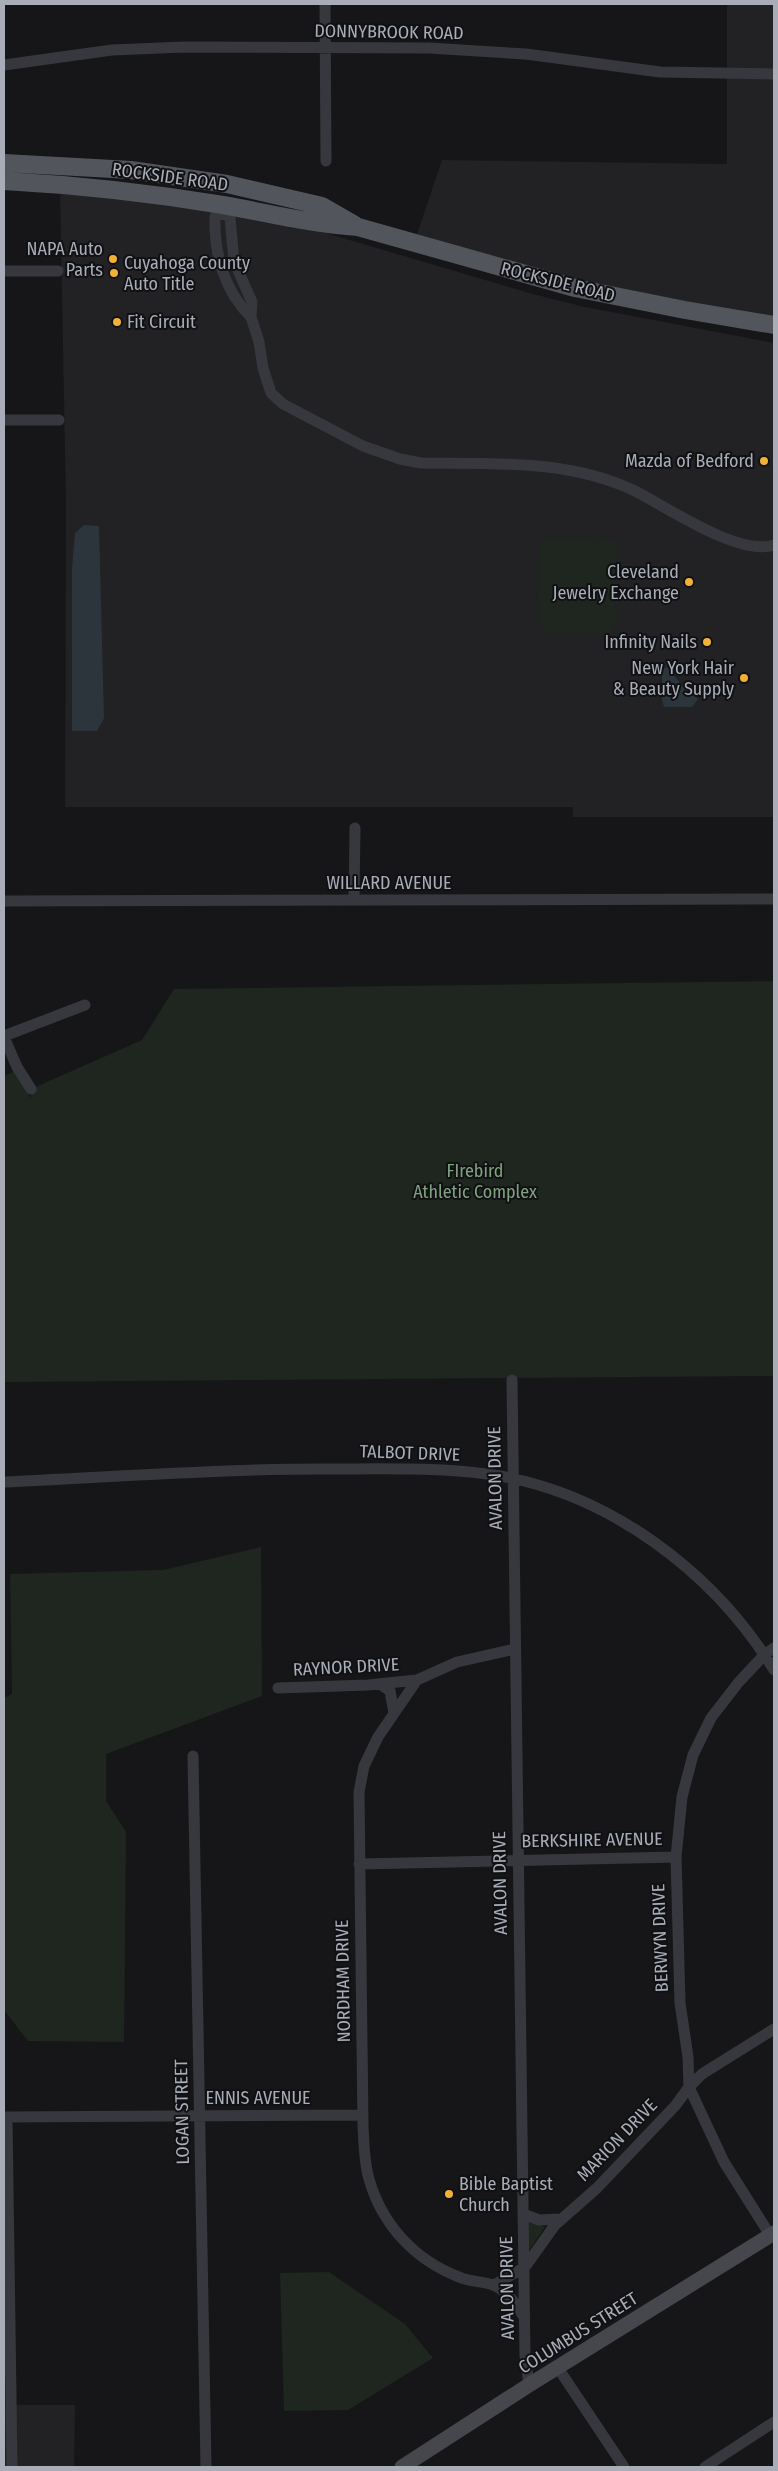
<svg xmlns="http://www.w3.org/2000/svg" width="778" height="2471" viewBox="0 0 778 2471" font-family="'Fira Sans Condensed',sans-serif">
<rect width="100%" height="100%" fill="#161618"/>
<!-- built -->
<path fill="#222225" d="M727 4H774V320L762 322 414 243 442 160 727 164Z
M60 189 123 194 312 229 533 294 585 307 774 343V817H573V807H65L66 504Z
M4 2405H75L74 2467H4Z"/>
<!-- green -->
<path fill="#1e261f" d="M609 537 614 541 616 547 615 626 608 633 546 632 541 630 537 624 539 542 546 538Z
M774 981V1376L4 1382V1076L15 1071 31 1098V1089L142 1040 174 989Z
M261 1547 262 1696 106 1754V1801L126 1832 124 2042 28 2041 4 2010V1698L12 1694 10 1574 163 1570Z
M528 2221 545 2227 530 2249H529Z
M329 2272 405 2324 433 2358 348 2410 284 2411 280 2273Z"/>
<!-- water -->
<path fill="#2c353c" d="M84 525 99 526 104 718 97 731H72V569L75 533Z
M667 667 685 689 698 699 692 707H664L662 700V669Z"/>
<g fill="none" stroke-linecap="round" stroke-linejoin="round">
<!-- street -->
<path stroke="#37383d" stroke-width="11" d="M325 4 326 161
M4 65 112 50 184 47 429 48 526 54 660 72 774 74
M4 271H58
M251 317C224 291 214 253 215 217L223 213 230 218 234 261 252 302 251 317 259 342 263 368 271 393 283 404 363 446 400 459 421 463C493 464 568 459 635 491 667 507 739 557 774 545
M4 420H59
M354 900 355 828
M4 901 774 899
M4 1036 85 1005
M4 1037 17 1067 31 1089
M512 1380 525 2356 529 2385
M4 1482C111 1477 218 1469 325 1469 382 1469 438 1467 494 1475 609 1493 714 1572 774 1670
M515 1649 457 1662 417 1680 378 1737 364 1766 359 1792 363 2126C364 2143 364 2162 369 2179 382 2225 415 2260 459 2277 470 2282 482 2281 493 2285 507 2290 517 2305 524 2317
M380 1684 390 1691 394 1713
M278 1688 368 1685 417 1680
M193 1756 206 2467
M359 1864 676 1857
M4 2117 363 2115
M7 2117 12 2467
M523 2214 539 2220 560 2219
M770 2235 724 2162 689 2087 688 2057 680 2003 676 1857 682 1797 693 1755 711 1718 738 1683 765 1654 774 1648
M494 2285 525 2267 555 2225 597 2188 675 2106 689 2087 702 2074 774 2029
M558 2368 624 2467
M705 2467 774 2422"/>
<!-- secondary -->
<path stroke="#45474d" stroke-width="15" d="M402 2467 529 2385 774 2233"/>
<!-- primary -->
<path stroke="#53555c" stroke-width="18" d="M4 163 131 170 227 184 322 206 355 225
M4 181C78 185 150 193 223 205 268 213 312 224 358 227L575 288 685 310 774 325"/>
</g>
<!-- markers -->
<g fill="#f2b134" stroke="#111113" stroke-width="2">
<circle cx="113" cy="259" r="5"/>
<circle cx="114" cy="273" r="5"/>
<circle cx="117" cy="322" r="5"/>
<circle cx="764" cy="461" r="5"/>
<circle cx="689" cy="582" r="5"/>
<circle cx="707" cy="642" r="5"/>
<circle cx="744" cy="678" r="5"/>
<circle cx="449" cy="2194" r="5"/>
</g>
<g text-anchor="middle" stroke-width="4" stroke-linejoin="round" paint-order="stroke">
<!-- street labels -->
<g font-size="18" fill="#a8adb8" stroke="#111113">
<text transform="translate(389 32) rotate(1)" y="6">DONNYBROOK ROAD</text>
<text transform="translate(170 177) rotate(8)" y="6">ROCKSIDE ROAD</text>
<text transform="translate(558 282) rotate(14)" y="6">ROCKSIDE ROAD</text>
<text x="389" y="889">WILLARD AVENUE</text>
<text transform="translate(410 1453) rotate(2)" y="6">TALBOT DRIVE</text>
<text transform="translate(495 1478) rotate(-91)" y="6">AVALON DRIVE</text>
<text transform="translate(346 1667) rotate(-3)" y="6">RAYNOR DRIVE</text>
<text transform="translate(592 1840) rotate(-1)" y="6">BERKSHIRE AVENUE</text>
<text transform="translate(500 1883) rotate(-91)" y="6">AVALON DRIVE</text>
<text transform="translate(660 1938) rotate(-92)" y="6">BERWYN DRIVE</text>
<text transform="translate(343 1981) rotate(-91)" y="6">NORDHAM DRIVE</text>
<text x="258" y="2104">ENNIS AVENUE</text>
<text transform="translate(182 2112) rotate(-91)" y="6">LOGAN STREET</text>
<text transform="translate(617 2140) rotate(-46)" y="6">MARION DRIVE</text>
<text transform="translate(507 2288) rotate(-91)" y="6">AVALON DRIVE</text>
<text transform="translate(578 2333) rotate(-32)" y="6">COLUMBUS STREET</text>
</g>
<!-- poi labels -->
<g font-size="18" fill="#a8adb8" stroke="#111113" text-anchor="end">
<text x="103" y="255">NAPA Auto<tspan x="103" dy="21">Parts</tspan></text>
<text x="124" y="269" text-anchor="start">Cuyahoga County<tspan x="124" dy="21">Auto Title</tspan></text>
<text x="127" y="328" text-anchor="start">Fit Circuit</text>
<text x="754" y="467">Mazda of Bedford</text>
<text x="679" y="578">Cleveland<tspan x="679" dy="21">Jewelry Exchange</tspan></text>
<text x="697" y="648">Infinity Nails</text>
<text x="734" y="674">New York Hair<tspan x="734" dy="21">&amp; Beauty Supply</tspan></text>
<text x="459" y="2190" text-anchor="start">Bible Baptist<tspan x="459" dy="21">Church</tspan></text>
</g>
<!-- park labels -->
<g font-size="18" fill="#7fa381" stroke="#111113">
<text x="475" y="1177">FIrebird<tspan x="475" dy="21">Athletic Complex</tspan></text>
</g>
</g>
<!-- border -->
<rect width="778" height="2471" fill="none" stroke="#a8adb8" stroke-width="10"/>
</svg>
